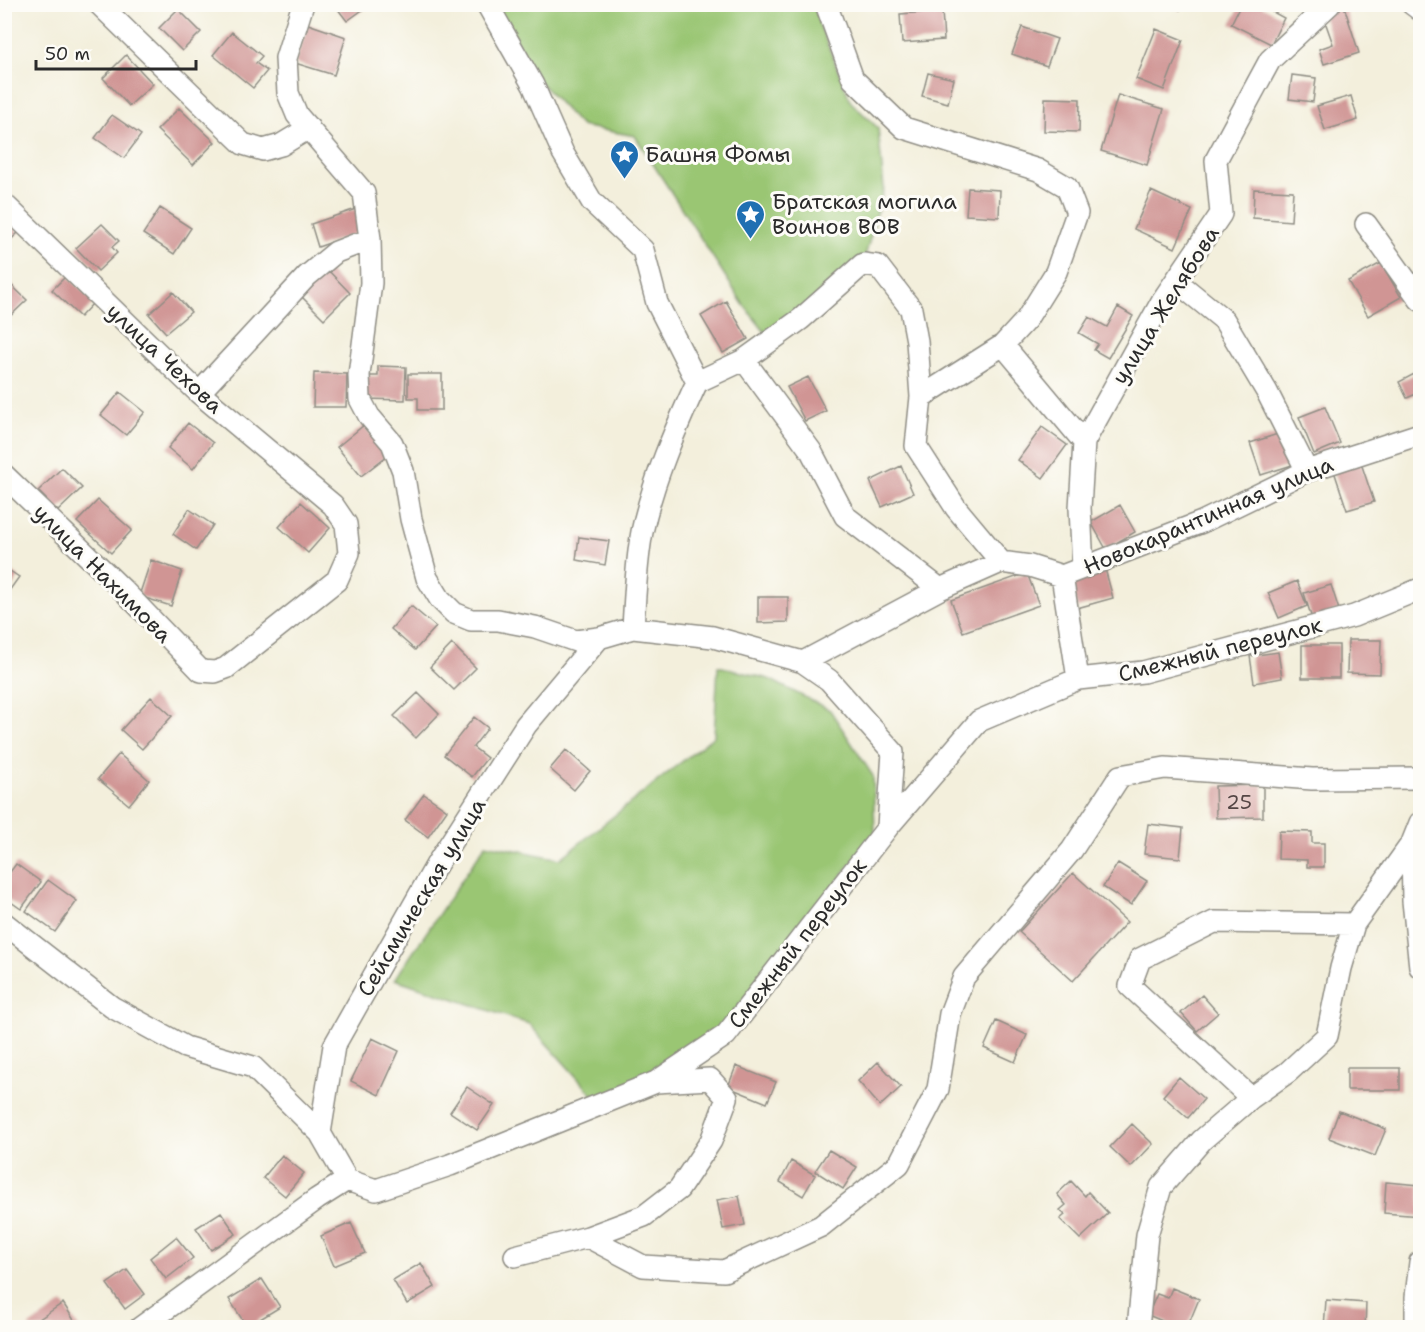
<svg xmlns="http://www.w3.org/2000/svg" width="1425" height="1332" viewBox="0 0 1425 1332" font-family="'Shantell Sans',sans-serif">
<rect width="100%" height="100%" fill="#fdfcf7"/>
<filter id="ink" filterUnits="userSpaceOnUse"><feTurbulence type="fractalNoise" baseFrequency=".0167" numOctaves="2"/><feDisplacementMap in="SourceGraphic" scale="12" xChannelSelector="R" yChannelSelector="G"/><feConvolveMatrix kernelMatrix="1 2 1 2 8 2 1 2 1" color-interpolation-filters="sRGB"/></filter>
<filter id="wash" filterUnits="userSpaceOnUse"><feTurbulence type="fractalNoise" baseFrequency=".008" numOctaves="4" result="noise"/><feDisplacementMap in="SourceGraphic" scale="24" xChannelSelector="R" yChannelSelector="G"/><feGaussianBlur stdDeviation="1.35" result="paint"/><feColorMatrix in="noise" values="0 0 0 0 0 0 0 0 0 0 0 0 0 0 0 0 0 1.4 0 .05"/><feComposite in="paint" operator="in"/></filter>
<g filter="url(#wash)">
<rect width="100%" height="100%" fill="#f3efdc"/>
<!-- green -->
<path fill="#9ac673" stroke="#62784f" stroke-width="1.5" d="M496 5H815L818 21 851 102 878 128 884 188 863 264 768 336 743 304 635 136 581 126 537 79Z
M718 666 769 679 830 710 873 776 875 834 714 1037 601 1104 529 1024 395 979 486 844 560 859 714 736Z"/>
<g id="blocks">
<!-- building -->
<path fill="#d09594" d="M334 4H362L365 8 347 21Z
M1166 4H1182L1180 10Z
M1241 4H1258L1284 18 1271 44 1231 24Z
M1344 6 1359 53 1324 64 1319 49 1333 44 1322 13Z
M178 9 201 32 182 51 159 28Z
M942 11 944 40 902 43 900 14Z
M308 24 346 37 334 75 295 63Z
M1022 27 1057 39 1047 66 1012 54Z
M1156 29 1183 40 1164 90 1136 79Z
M232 32 262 56 256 63 267 71 253 88 213 55Z
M126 55 153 84 129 106 103 78Z
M928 73 954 79 948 103 922 96Z
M1292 75 1316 78 1313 102 1289 99Z
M1118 95 1164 109 1147 165 1101 151Z
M1351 96 1358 120 1325 130 1317 106Z
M1045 98 1080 99 1079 132 1044 131Z
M179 108 215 142 193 165 157 130Z
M112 115 141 135 124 158 95 138Z
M968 188 1000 190 999 217 966 215Z
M1254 189 1293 191 1291 221 1253 218Z
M1151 191 1192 210 1175 248 1134 229Z
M160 208 191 228 174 254 143 234Z
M356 209 363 231 318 247 311 224Z
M4 218 19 232 4 246Z
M102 224 119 241 112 247 117 253 98 271 76 248Z
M1381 263 1401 297 1368 316 1348 281Z
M325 267 350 293 324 319 298 293Z
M67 275 94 302 80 317 52 290Z
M4 278 27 300 4 322Z
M173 292 191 312 166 333 149 314Z
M726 301 748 339 723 353 701 316Z
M1118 307 1133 316 1108 358 1094 350 1098 344 1079 333 1089 317 1107 327Z
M378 366 406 367 405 400 364 399V376H378Z
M1420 371V403L1416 394 1407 398 1399 382Z
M314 373 347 374 346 407H313Z
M408 374H442V410H418V398H408Z
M808 377 826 411 805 421 787 387Z
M120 392 145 412 126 435 101 415Z
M1325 407 1340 443 1314 454 1299 417Z
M188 423 213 443 193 469 168 448Z
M364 425 388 455 361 476 337 447Z
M1042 427 1067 445 1043 478 1018 460Z
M1281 433 1292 465 1261 475 1250 443Z
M1361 463 1374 502 1347 510 1334 471Z
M901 466 913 493 882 507 870 481Z
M62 468 82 488 58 511 38 491Z
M98 500 132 530 111 553 77 522Z
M301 502 330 528 308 553 279 527Z
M1120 505 1135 532 1106 549 1091 522Z
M189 509 213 525 196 550 173 534Z
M579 537 609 541 605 565 576 560Z
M151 560 182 571 171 606 139 596Z
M1104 565 1113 598 1077 608 1067 575Z
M4 567 19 577 4 598Z
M1027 573 1039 605 963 632 951 600Z
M1297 581 1307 606 1279 618 1268 593Z
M1331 585 1339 610 1312 619 1304 593Z
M758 597H788V622L758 623Z
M411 606 436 627 415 650 391 629Z
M1348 640H1381L1380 674 1347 673Z
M452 644 476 668 454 690 430 667Z
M1302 645H1339V678H1302Z
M1278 652 1282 678 1254 683 1250 656Z
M418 693 439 714 416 738 394 716Z
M151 697 172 716 142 749 121 730Z
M474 717 488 728 473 747 487 758 472 777 444 755Z
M566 750 590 771 574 790 550 769Z
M119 754 149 780 129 805 98 779Z
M1263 785V817L1216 818 1215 786Z
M424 794 447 810 428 837 405 820Z
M1148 824 1183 828 1180 858 1144 854Z
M1279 831 1312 832V843H1324V867H1307V860L1278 859Z
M1118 863 1147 881 1131 905 1103 887Z
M16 864 41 882 21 909 4 897V880Z
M1073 873 1127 922 1073 981 1019 932Z
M48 880 77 901 55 932 26 911Z
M1202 995 1218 1013 1197 1031 1181 1013Z
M996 1021 1027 1035 1015 1062 984 1048Z
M372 1038 399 1051 379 1095 351 1081Z
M878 1062 901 1087 880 1106 858 1081Z
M736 1066 776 1082 767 1103 728 1087Z
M1347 1068H1400V1090H1347Z
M1179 1077 1204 1099 1188 1118 1163 1096Z
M467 1087 494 1105 477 1130 450 1112Z
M1339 1111 1386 1129 1375 1156 1329 1138Z
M1132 1124 1153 1144 1131 1167 1110 1147Z
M829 1150 857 1167 843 1189 815 1171Z
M282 1155 304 1173 285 1196 263 1178Z
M791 1161 815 1175 803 1196 780 1182Z
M1071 1181 1085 1196 1088 1192 1108 1213 1080 1239 1060 1219 1065 1215 1060 1210 1066 1205 1057 1194Z
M1386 1182 1420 1185V1216L1384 1213Z
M739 1196 745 1225 723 1229 717 1200Z
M221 1212 236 1234 211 1250 196 1228Z
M351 1223 365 1253 334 1266 321 1236Z
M176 1237 193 1258 166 1279 150 1258Z
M421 1263 435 1287 407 1304 393 1280Z
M127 1270 145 1294 125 1309 107 1284Z
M262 1279 280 1307 247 1327 229 1299Z
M1172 1288 1199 1299 1187 1328H1179L1148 1315 1157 1294 1168 1298Z
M1326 1300 1366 1303 1365 1328H1324Z
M63 1303 79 1328H30L29 1326Z"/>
</g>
</g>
<g filter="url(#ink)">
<use href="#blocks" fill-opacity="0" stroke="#8f8d84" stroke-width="1.5"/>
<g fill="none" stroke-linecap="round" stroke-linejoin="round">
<defs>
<path id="minor" d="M99 4 243 144 263 150 281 145 309 128
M303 4 286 58 288 93 297 115 364 193 370 239 371 283 359 375 360 399 369 416 392 443 403 471 411 519 427 578 440 599 454 613 471 620H498L535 627 576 641 599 638 633 628 713 637 803 662 829 680 893 752 888 827
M487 4 533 85 563 153 592 202 643 250 657 303 697 382
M826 4 853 79 904 128 1038 170 1067 187 1077 213 1056 272 1026 320 1003 345 921 397 916 446 956 508 1001 562
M1412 4 1420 10
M4 204 199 393 333 505 346 524 349 553 337 580 226 668 215 672 201 671 123 590 4 475
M1366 224 1420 300
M1176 281 1224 320 1267 392 1307 471
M1003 345 1084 442
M744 360 811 451 845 516 940 589
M199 393 307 276 336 252 370 239
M1083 568 1080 508 1084 442 1162 301 1221 214 1216 160 1270 60 1330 4
M1062 576 1078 679
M633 628C635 597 636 563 642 532 653 480 675 430 697 382L744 360 801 319 863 264 878 266 911 309 917 341 921 397
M803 662 940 589 1001 562 1030 566 1062 576 1202 522 1307 471 1420 434
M1420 823 1412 843 1413 901 1420 967
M4 923 112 1007 185 1047 253 1067 320 1133
M1251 1098 1130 986 1140 959 1214 922 1354 924
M347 1180 320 1133 334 1046 437 864 526 725 599 638
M588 1237 644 1216 679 1189 711 1141 727 1098 710 1079 656 1082
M515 1256 588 1237 643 1266 724 1271 821 1226 899 1164 938 1089 950 1014 964 977 1072 850 1120 776 1165 768 1312 779 1420 778
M140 1328 317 1199 347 1180 376 1190 450 1165 656 1082 726 1035 888 827 979 721 1078 679 1143 672 1354 616 1420 589
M1138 1328 1147 1235 1161 1187 1202 1140 1251 1098 1288 1072 1327 1036 1341 968 1354 924 1412 843
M1416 1328V1297L1420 1262"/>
</defs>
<!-- minor casing -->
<use href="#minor" stroke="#8f8d84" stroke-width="24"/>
<!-- minor -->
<use href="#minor" stroke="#fff" stroke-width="21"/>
</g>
</g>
<!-- icons -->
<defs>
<symbol id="sight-pin" viewBox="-11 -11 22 30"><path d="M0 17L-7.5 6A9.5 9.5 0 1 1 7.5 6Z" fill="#1f6fb2" stroke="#fdfcf7"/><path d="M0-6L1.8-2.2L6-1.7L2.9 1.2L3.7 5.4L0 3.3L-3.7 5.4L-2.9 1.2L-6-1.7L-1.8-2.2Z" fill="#fff"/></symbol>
</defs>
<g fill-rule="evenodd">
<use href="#sight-pin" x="608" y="138" width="33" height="45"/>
<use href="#sight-pin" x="734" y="198" width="33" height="45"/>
</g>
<g text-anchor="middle" stroke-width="6" stroke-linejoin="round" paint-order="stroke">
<!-- number labels -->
<g font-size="20" fill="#544645">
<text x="1239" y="809">25</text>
</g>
<!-- poi labels -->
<g font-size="22" fill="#2b2b2b" stroke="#fdfcf7" text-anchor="start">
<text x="645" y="162">Башня Фомы</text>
<text x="772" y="209">Братская могила<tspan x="772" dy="25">Воинов ВОВ</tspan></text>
</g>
<!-- street labels -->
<g font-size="22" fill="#2b2b2b" stroke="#fdfcf7">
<text transform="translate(1165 305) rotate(-58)" y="8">улица Желябова</text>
<text transform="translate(165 358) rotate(43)" y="8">улица Чехова</text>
<text transform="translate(1208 515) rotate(-23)" y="8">Новокарантинная улица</text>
<text transform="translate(103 573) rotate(45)" y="8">улица Нахимова</text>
<text transform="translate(1220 649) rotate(-14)" y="8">Смежный переулок</text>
<text transform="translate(421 897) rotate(-59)" y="8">Сейсмическая улица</text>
<text transform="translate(797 943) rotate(-52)" y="8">Смежный переулок</text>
</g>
</g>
<!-- margin -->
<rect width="1425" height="1332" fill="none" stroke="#fdfcf7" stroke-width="24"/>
<!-- scale -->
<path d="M36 60v9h160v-9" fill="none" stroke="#2b2b2b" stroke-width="3"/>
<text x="45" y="60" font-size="18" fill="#2b2b2b" stroke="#fdfcf7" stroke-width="4.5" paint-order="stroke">50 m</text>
</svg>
